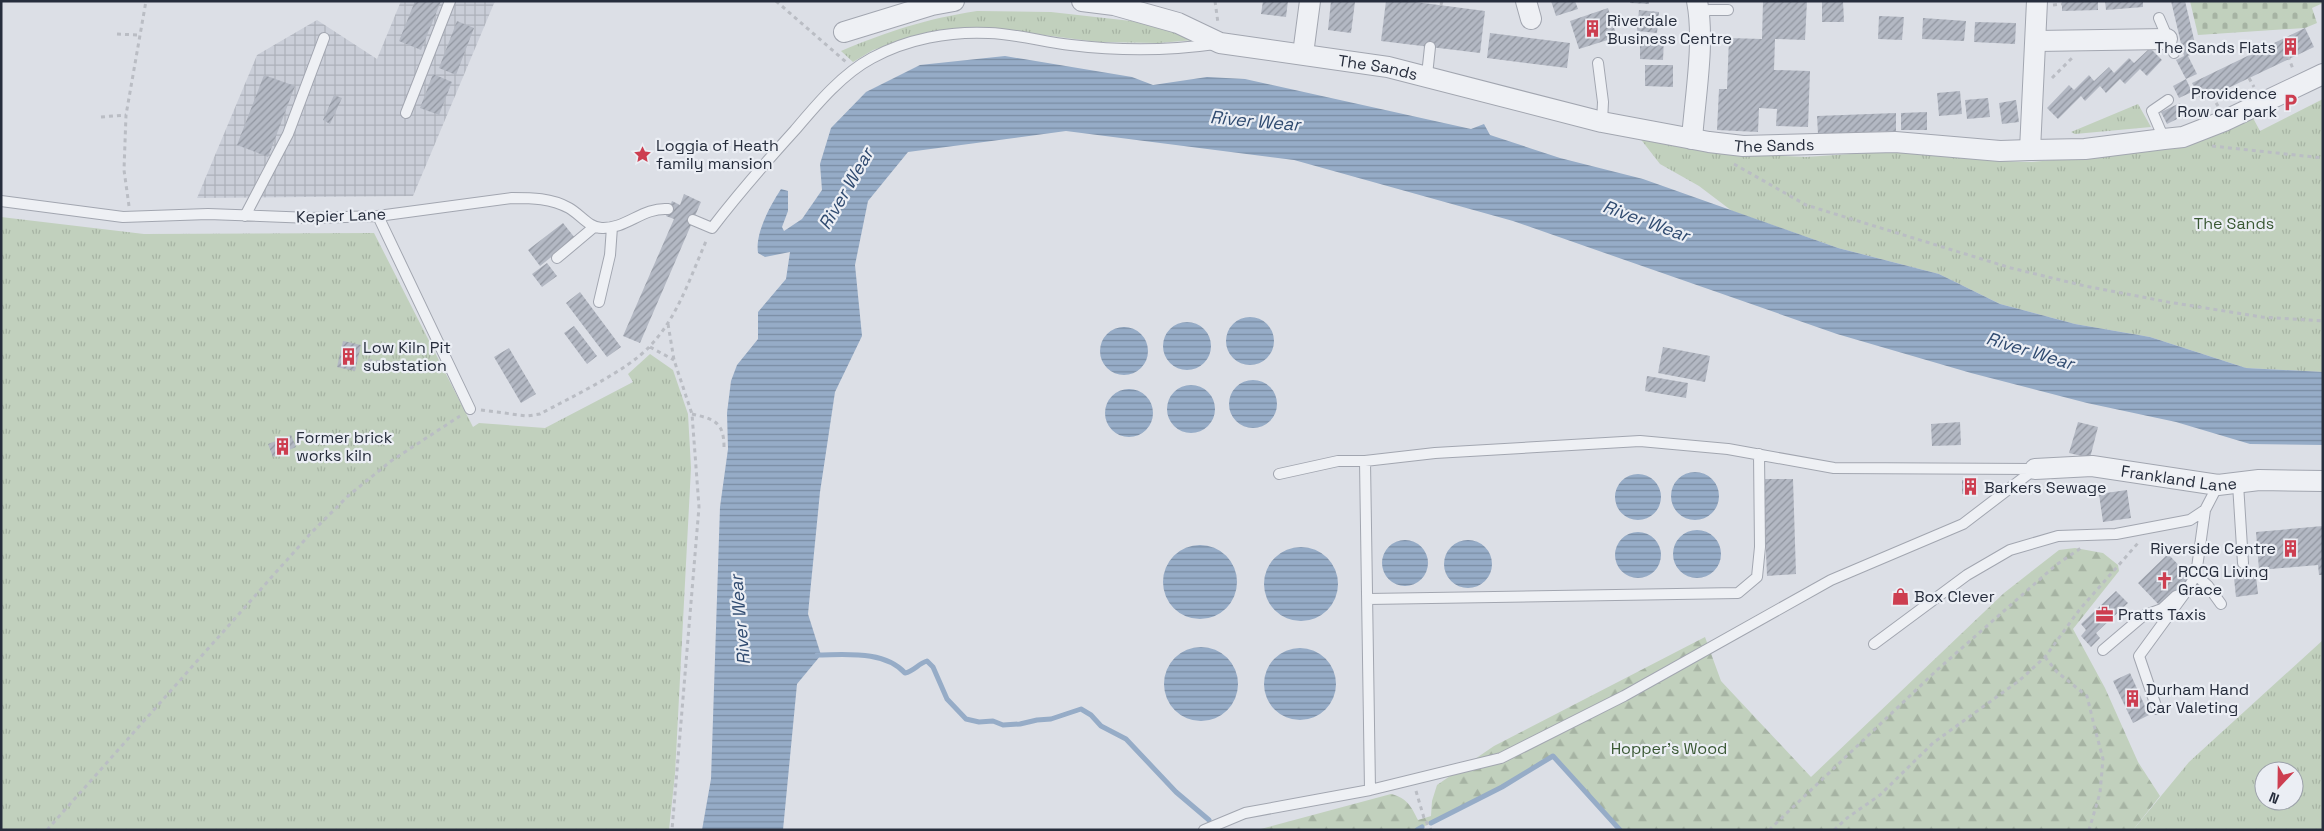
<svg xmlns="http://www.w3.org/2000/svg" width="2324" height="831" viewBox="0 0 2324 831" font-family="'Space Grotesk',sans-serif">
<defs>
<pattern id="industrial-grid" width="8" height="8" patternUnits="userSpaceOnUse" patternTransform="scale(1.25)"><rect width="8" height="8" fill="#caced8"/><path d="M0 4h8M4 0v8" fill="none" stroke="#adb1ba"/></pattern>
<pattern id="grass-tufts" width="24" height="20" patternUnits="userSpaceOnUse" patternTransform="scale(1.25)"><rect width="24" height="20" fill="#c1d0bd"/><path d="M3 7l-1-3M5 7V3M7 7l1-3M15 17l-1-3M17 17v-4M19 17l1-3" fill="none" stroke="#a6b3a3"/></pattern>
<pattern id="forest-firs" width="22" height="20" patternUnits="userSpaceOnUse" patternTransform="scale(1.25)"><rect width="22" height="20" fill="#c1d0bd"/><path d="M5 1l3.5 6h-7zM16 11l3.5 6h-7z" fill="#a6b3a3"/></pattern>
<pattern id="cemetery-stones" width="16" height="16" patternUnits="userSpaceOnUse" patternTransform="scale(1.25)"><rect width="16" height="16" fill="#c1d0bd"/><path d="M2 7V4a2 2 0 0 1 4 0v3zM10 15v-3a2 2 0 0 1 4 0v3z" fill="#a6b3a3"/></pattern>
<pattern id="water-rules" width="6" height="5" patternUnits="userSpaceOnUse" patternTransform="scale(1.25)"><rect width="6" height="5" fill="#96acc7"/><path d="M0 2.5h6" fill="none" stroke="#7a8ca3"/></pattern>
<pattern id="building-hatch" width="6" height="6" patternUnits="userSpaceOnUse" patternTransform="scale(1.25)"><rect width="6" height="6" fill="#b3b8c3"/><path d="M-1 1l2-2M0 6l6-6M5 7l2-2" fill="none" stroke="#9196a0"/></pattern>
</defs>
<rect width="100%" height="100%" fill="#dcdfe6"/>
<!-- industrial -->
<path fill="url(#industrial-grid)" d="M401 1H495L413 196 197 198 257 55 317 20 377 59Z"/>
<!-- grass -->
<path fill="url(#grass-tufts)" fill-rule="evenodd" d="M977 11 1051 12 1140 22 1192 35 1194 40 1159 43 1098 42 989 28 924 34 873 50 853 62 841 51C889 31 925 19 977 11Z
M2323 99V372L2246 368 2150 337 2075 324 2000 304 1939 274 1838 248 1732 211 1699 186 1660 164 1639 137 1712 153 1806 157 1894 151 1954 155 1996 161 2032 162 2126 153 2253 118 2260 131Z
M2138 104 2151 127 2075 134 2071 132Z
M1 217 144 234 374 233 473 427 479 423 545 428 633 382 628 374 650 354 673 370 688 414 691 468 675 774 669 830H1Z
M2323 640V830H2133L2189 762ZM2264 771H2294V801H2264Z"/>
<!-- forest -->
<path fill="url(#forest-firs)" d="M2075 548 2103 553 2118 565 2119 571 2073 629 2105 688 2138 762 2160 796 2133 830H1620L1553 757 1502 787 1417 830H1257L1391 794C1407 798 1411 806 1418 820L1431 816 1432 801 1437 785 1494 746 1705 637 1721 681 1811 777 2004 593 2059 550Z"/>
<!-- cemetery -->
<path fill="url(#cemetery-stones)" d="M2190 1H2323V3L2312 8 2317 23 2305 28 2198 35Z"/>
<!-- water -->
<path fill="url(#water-rules)" d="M1005 56 1132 77 1153 85 1207 77 1245 79 1471 129 1484 124 1490 135 1560 158 1643 179 1838 248 1939 274 2000 304 2075 324 2150 337 2246 368 2323 372V445L2250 444 2176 422 2087 403 1971 373 1837 334 1513 221 1294 160 1066 131 908 152 868 201 855 265 862 336 835 392 820 492 808 614 821 655 797 684 783 830H702L711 779 720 507 728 449 727 413 731 381 737 365 758 339V312L786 279 790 252 765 257 758 253C755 233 770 206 781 189L788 191V211L782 227 784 231 802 219 822 190 820 164 831 128 866 92 920 65Z
M1226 341a24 24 0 1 1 48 0a24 24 0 1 1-48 0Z
M1163 346a24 24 0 1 1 48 0a24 24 0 1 1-48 0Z
M1100 351a24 24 0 1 1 48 0a24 24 0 1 1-48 0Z
M1229 404a24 24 0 1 1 48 0a24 24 0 1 1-48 0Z
M1167 409a24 24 0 1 1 48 0a24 24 0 1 1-48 0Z
M1105 413a24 24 0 1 1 48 0a24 24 0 1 1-48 0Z
M1671 496a24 24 0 1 1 48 0a24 24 0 1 1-48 0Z
M1615 497a23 23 0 1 1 46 0a23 23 0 1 1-46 0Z
M1673 554a24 24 0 1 1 48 0a24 24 0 1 1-48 0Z
M1615 555a23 23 0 1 1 46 0a23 23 0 1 1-46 0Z
M1382 563a23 23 0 1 1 46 0a23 23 0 1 1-46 0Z
M1444 564a24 24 0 1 1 48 0a24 24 0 1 1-48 0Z
M1163 582a37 37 0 1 1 74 0a37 37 0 1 1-74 0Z
M1264 584a37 37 0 1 1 74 0a37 37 0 1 1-74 0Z
M1164 684a37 37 0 1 1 74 0a37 37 0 1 1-74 0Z
M1264 684a36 36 0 1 1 72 0a36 36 0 1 1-72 0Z"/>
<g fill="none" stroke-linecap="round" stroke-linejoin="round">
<!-- stream -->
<path stroke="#96acc7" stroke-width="5" d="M817 655C845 655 884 650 905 673 914 671 918 664 927 661L933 667 947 699 966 719 979 722 993 721 1003 725 1020 724 1037 720 1051 719 1081 709 1091 715 1101 726 1126 739 1176 792 1209 820
M1431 823 1502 787 1553 756 1620 830
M1417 830 1422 827"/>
</g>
<!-- building -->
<path fill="url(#building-hatch)" d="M415 1H441L421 50 399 41Z
M1263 1H1288L1286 17 1261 14Z
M1331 1 1355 2 1351 33 1328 30Z
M1386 1H1408L1485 11 1480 53 1381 41Z
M1551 1H1575L1578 9 1556 16Z
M1630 1H1649V4L1630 3Z
M1763 1H1807L1805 40 1775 39 1774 70 1810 71 1808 127 1776 126 1777 109 1759 108 1758 132 1717 130 1719 89H1727L1729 38 1762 39Z
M1822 1H1843L1844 22H1822Z
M2062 1H2098V10L2062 11Z
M2105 1H2143V7L2106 10Z
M2171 1H2185L2197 52 2188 56 2197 74 2186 79 2192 92 2179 98 2173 86 2186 79 2176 60 2184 56Z
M1608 8 1617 37 1579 49 1570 21Z
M1639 10 1659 12 1657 33 1637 31Z
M1879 16 1904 17 1902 40 1878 39Z
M1923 18 1966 21 1964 41 1922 39Z
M457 21 474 28 456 75 439 68Z
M1975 22 2016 23 2015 44 1974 42Z
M2305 28 2314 47 2201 101 2192 83Z
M1490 33 1570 43 1567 68 1487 58Z
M1640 39H1664L1663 60 1640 59Z
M2150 48 2162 60 2147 76 2140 69 2125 84 2120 79 2106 93 2100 86 2085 101 2081 96 2058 119 2047 108 2069 85 2074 90 2089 75 2094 81 2109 67 2114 73 2129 58 2134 63Z
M1645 65H1673V87L1645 86Z
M433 74 452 82 439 115 420 108Z
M264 75 295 86 268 157 237 145Z
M1960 91 1962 114 1939 116 1937 93Z
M334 95 342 98 330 124 323 120Z
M1988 98 1990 117 1967 119 1965 100Z
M2016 100 2019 122 2002 124 1999 103Z
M2180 103 2185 115 2167 124 2161 112Z
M1927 112V130H1901V113Z
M1896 113V131L1818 134 1817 116Z
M684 194 701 202 640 343 623 336 674 219 666 216 672 201 680 205Z
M563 223 575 238 540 266 528 250Z
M547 263 557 276 542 287 532 274Z
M580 292 621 347 607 357 566 303Z
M574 326 597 356 587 364 564 333Z
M343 341 361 345 355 371 337 367Z
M1663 347 1710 356 1705 382 1658 373Z
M509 348 536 394 521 403 494 357Z
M1647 376 1688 383 1686 398 1645 391Z
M1960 422 1961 445 1932 446 1931 424Z
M2078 422 2098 427 2090 458 2069 453Z
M291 435 296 447 273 457 268 444Z
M1763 479H1793L1796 574 1767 576Z
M1962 480H1978L1977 494H1962Z
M2127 490 2131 518 2103 522 2099 494Z
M2323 526V575H2319L2318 565 2259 570 2256 532Z
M2168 554 2190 577 2160 606 2138 583Z
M2256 576 2258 594 2236 597 2234 578Z
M2116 591 2128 603 2096 633 2100 638 2091 647 2081 636 2086 630 2081 624Z
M2130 673 2149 715 2133 723 2113 681Z"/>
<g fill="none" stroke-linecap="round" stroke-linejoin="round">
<defs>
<path id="lane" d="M1700 14 1709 10H1728
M2159 18 2174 53
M1598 63 1603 102 1602 122
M1427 75 1430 47
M406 113 450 1
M2164 139 2152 111 2168 100
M1 201 123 217 208 214 311 218 378 216 512 198C532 198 551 198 569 208 580 214 589 228 602 228 626 229 643 207 668 209
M245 216 288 134 324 38
M378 216 470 409
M693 220 712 228C738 194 766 162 795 130 817 104 842 74 872 58 907 39 949 31 989 33 1017 34 1044 42 1071 45 1120 51 1166 51 1215 44
M557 258 594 227
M599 302 610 255 612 227
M1365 461 1370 790
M1279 474 1338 461H1365L1435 453 1640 441 1728 449 1834 468 2035 469
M2238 484 2243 563
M2196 575 2208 586 2221 604
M1368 599 1738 593 1757 577 1760 547 1759 454
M1874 644 1967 575 2010 550 2058 536 2116 534 2190 520 2205 510 2218 485
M2103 650 2143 616 2162 609 2176 596 2182 594
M2157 709 2139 656 2185 593 2196 575 2205 510
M1204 830 1245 813 1370 790 1501 758 1624 696 1831 580 1963 524 2035 469"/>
<g id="street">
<path id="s1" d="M1082 1 1114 5 1178 23 1220 43 1388 67 1602 122 1709 142 1743 146 1895 142 2000 151 2030 150 2085 149 2164 139 2183 137 2224 121 2323 74"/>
<path d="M1526 1 1531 19"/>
<path d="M844 32 932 5 954 1"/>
<path d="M2036 41 2167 39"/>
<path d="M1303 54 1310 1"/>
<path d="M1692 139C1695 97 1705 42 1697 1"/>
<path d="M2030 150 2037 1"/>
<path id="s2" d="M2035 469 2092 466 2218 485 2259 480 2323 481"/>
</g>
</defs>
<!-- lane casing -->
<use href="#lane" stroke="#a2a6b0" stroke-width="12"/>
<!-- street casing -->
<use href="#street" stroke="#a2a6b0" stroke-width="22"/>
<!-- path -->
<path stroke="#babdc4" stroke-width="3" stroke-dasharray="4 4" stroke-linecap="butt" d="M776 1 846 62
M1215 1 1218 23
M1441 5 1442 1
M2053 5 2062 4
M117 34 138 35
M2288 56 2293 69
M2052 78 2072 58
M2249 78 2254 87
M2212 96 2218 106
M101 117 126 115
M2212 146 2323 158
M1734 164 1806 205 2011 268 2085 286 2168 302 2262 317 2323 321
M129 206 124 170 126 115 146 1
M668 324 674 360 692 414 699 507 672 830
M650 347 674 360
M368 360 438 371
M481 410 527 416 540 414C571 397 627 371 650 346 678 317 691 275 707 239
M692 414C714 419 724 422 724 447
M2045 657 2057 672 2087 696 2094 725 2103 759 2100 793 2089 830
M1416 791 1424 818 1431 830
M47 830 310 534 348 496 391 461 460 416
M1769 830 1937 670 2056 565 2081 548
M1834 830 1847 818 1880 795 1933 743 2020 680 2045 657 2080 609 2138 543"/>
<!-- lane -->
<use href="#lane" stroke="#eef0f4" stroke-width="10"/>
<!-- street -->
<use href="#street" stroke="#eef0f4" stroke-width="20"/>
</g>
<!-- icons -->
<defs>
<symbol id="building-bare" viewBox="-9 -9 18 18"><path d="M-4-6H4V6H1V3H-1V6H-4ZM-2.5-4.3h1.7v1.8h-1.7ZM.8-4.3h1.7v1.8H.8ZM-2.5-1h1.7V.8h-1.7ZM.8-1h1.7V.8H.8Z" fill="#cd3e50" stroke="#ebeef4" stroke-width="2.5" paint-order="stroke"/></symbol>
<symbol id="parking-bare" viewBox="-9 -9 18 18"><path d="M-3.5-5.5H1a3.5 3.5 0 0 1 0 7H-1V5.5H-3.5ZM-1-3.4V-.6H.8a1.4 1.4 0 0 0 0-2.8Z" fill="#cd3e50" stroke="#ebeef4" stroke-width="2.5" paint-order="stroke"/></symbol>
<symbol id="sight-bare" viewBox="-9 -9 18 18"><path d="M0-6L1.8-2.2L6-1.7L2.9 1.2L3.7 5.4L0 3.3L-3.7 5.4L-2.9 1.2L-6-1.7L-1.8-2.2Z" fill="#cd3e50" stroke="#ebeef4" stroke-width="2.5" paint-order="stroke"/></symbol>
<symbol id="church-bare" viewBox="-9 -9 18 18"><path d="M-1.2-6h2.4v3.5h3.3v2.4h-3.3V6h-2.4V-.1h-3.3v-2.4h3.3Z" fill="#cd3e50" stroke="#ebeef4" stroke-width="2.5" paint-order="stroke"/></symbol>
<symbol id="shop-bare" viewBox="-9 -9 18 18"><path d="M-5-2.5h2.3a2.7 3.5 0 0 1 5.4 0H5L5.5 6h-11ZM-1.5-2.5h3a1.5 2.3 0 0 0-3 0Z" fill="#cd3e50" stroke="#ebeef4" stroke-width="2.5" paint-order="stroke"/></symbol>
<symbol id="office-bare" viewBox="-9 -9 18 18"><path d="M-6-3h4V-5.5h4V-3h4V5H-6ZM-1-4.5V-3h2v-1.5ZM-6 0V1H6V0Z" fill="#cd3e50" stroke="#ebeef4" stroke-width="2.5" paint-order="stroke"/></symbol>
</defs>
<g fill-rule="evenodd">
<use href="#building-bare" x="1580" y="16" width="25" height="25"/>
<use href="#building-bare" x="2278" y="34" width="25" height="25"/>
<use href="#parking-bare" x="2278" y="90" width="25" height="25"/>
<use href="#sight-bare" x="630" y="142" width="25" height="25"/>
<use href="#building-bare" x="336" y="344" width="25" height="25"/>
<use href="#building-bare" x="270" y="434" width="25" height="25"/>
<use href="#building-bare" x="1958" y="474" width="25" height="25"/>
<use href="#building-bare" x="2278" y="536" width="25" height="25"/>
<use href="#church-bare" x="2152" y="568" width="25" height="25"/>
<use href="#shop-bare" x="1888" y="584" width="25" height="25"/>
<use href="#office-bare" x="2092" y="602" width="25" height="25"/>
<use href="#building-bare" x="2120" y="686" width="25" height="25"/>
</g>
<g text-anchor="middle" stroke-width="4.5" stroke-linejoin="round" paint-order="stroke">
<!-- poi labels -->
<g font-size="16" fill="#262d3c" stroke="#ebeef4" text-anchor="start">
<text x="1607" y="26">Riverdale<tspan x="1607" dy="18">Business Centre</tspan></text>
<text x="2276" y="53" text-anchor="end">The Sands Flats</text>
<text x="2277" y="99" text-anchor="end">Providence<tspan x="2277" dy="18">Row car park</tspan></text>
<text x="656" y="151">Loggia of Heath<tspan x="656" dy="18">family mansion</tspan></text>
<text x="363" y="353">Low Kiln Pit<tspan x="363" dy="18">substation</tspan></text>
<text x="296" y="443">Former brick<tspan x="296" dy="18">works kiln</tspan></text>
<text x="1984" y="493">Barkers Sewage</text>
<text x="2276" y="554" text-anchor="end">Riverside Centre</text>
<text x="2178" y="577">RCCG Living<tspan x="2178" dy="18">Grace</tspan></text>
<text x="1914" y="602">Box Clever</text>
<text x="2118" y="620">Pratts Taxis</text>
<text x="2146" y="695">Durham Hand<tspan x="2146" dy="18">Car Valeting</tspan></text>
</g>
<!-- street labels -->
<g font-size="16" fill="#262d3c" stroke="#ebeef4">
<text dy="6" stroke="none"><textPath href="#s1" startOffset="305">The Sands</textPath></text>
<text dy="6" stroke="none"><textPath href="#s1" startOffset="710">The Sands</textPath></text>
<text transform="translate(341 215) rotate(-2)" y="6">Kepier Lane</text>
<text dy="6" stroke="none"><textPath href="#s2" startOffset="145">Frankland Lane</textPath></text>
</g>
<!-- park labels -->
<g font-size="16" fill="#395833" stroke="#ebeef4">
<text x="2234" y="229">The Sands</text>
<text x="1669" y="754">Hopper's Wood</text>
</g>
<!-- water labels -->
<g font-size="18" font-style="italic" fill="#304b70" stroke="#ebeef4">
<text transform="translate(1255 121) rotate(5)" y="6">River Wear</text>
<text transform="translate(846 189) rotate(-60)" y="6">River Wear</text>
<text transform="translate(1646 221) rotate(20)" y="6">River Wear</text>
<text transform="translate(2030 351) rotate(17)" y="6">River Wear</text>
<text transform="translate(740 620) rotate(-95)" y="6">River Wear</text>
</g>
</g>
<!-- border -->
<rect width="2324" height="831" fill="none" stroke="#262d3c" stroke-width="5"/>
<!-- north arrow -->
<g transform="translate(2279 786) rotate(202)"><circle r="24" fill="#ebeef4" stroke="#9ca1aa"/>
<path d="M0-4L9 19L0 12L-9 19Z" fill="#cd3e50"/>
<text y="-8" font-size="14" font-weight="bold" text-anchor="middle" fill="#262d3c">N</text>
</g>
</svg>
